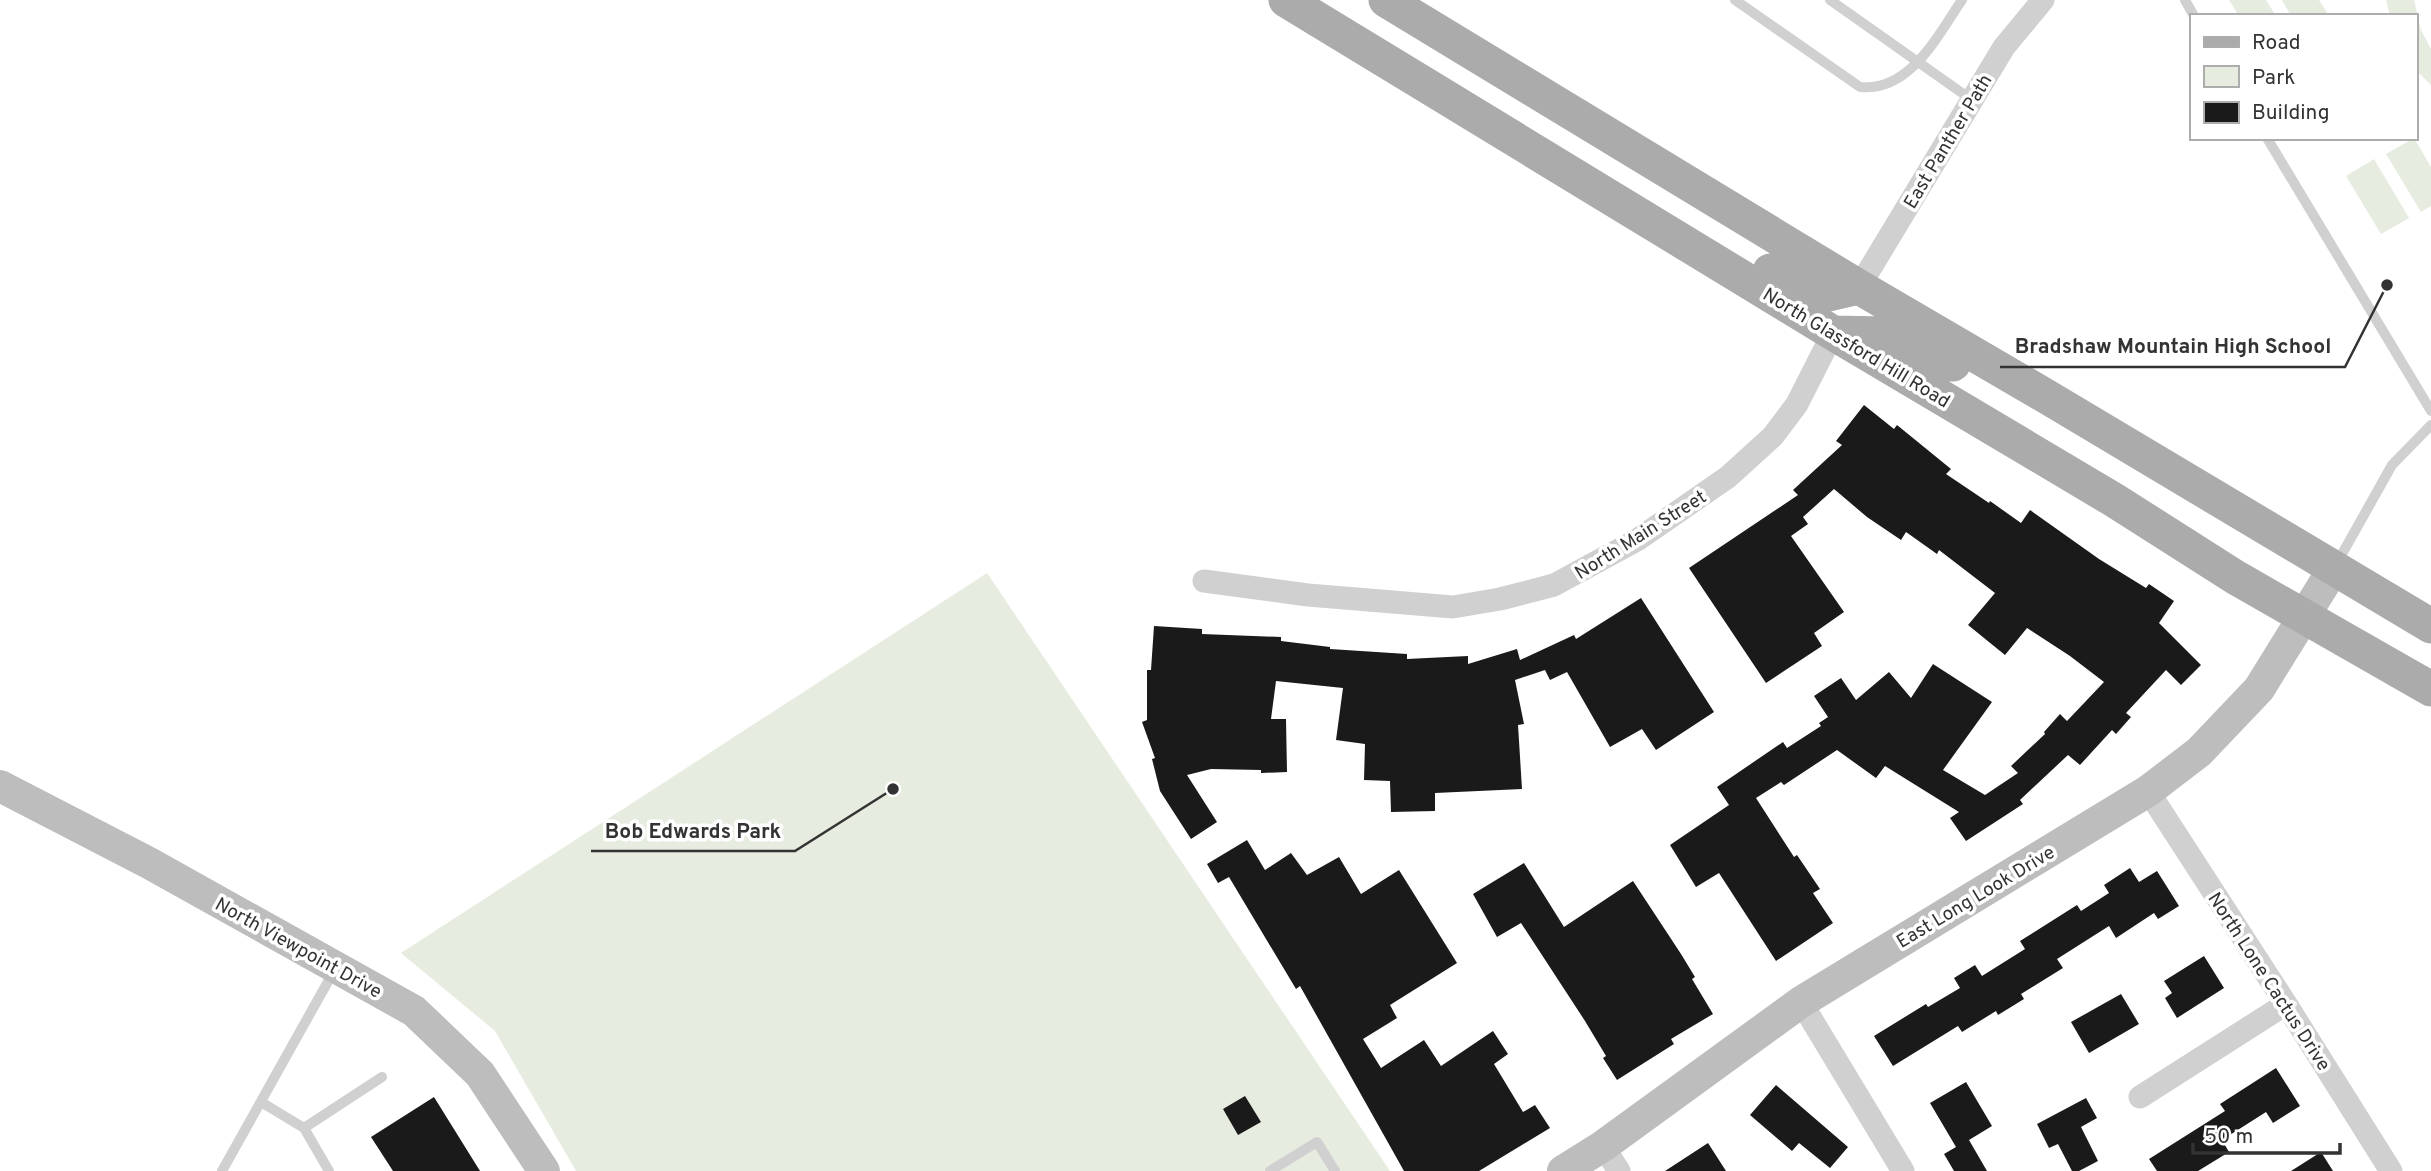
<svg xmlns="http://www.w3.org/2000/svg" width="2431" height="1171" viewBox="0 0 2431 1171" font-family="Overpass,sans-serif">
<rect width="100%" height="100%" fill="#fff"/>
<!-- green -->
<path fill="#e6ecdf" d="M2229 0H2266L2276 16H2239Z
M2282 0H2319L2328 14 2291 16Z
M2386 0H2414L2421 30 2431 49V85L2415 69V16H2390Z
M2414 138 2431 167V206L2421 212 2386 154Z
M2374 159 2409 218 2381 234 2346 176Z
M987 573 1390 1171H576L495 1031 401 953Z"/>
<!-- building -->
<path fill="#1a1a1a" d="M1864 405 1894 429 1897 425 1951 469 1946 474 1989 503 1990 501 2021 523 2030 510 2099 559 2146 588 2149 584 2174 601 2159 623 2201 665 2181 685 2166 670 2126 713 2131 717 2116 734 2112 730 2080 765 2068 755 2020 800 2023 804 1966 841 1950 818 1959 812 1885 766 1876 778 1837 750 1784 785 1781 782 1756 798 1794 857 1797 855 1820 889 1813 893 1833 923 1776 961 1719 873 1696 887 1670 845 1729 805 1717 787 1783 742 1787 748 1821 726 1819 723 1828 717 1814 696 1841 678 1856 700 1889 672 1911 698 1933 664 1992 702 1943 770 1985 795 2018 773 2011 766 2045 734 2044 732 2060 714 2067 721 2104 682 2070 656 2027 628 2005 655 1968 625 1995 593 1939 550 1937 554 1906 532 1901 540 1867 517 1834 489 1803 517 1808 524 1791 536 1844 612 1814 633 1822 646 1766 683 1689 568 1798 495 1793 490 1842 445 1836 441Z
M1641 598 1714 712 1656 750 1642 729 1610 747 1567 672 1550 680 1545 670 1515 680 1524 724 1518 725 1522 789 1435 793V811L1391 812 1390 781 1364 780 1365 744 1336 740 1343 688 1276 681 1271 719H1286L1287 772 1261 773V770L1211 769 1187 775 1217 822 1191 839 1160 791 1152 759 1155 758 1142 722 1147 720V670H1151L1154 626 1202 629V634L1281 637V641L1330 647V649L1407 654V659L1468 656V664L1517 649 1520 660 1574 635 1576 639Z
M1247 840 1265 870 1291 853 1307 875 1339 857 1361 894 1399 870 1457 963 1390 1005 1397 1018 1363 1039 1381 1068 1424 1040 1441 1066 1493 1031 1508 1054 1494 1064 1523 1112 1535 1105 1550 1128 1479 1171H1404L1300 986 1296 989 1229 877 1218 883 1207 864Z
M1524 863 1564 927 1633 881 1681 954 1695 977 1692 979 1713 1014 1671 1039 1674 1044 1617 1080 1603 1058 1606 1056 1585 1021 1521 923 1497 937 1473 894Z
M2130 868 2139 882 2157 871 2179 906 2158 919 2154 913 2116 938 2109 926 2057 959 2063 968 2021 994 2024 999 1998 1015 1996 1011 1962 1032 1958 1026 1893 1066 1874 1036 1926 1004 1928 1007 1960 988 1954 978 1975 965 1982 976 2025 949 2020 941 2077 905 2081 911 2109 893 2104 885Z
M2204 956 2224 988 2177 1018 2165 998 2172 993 2164 981Z
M2121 994 2139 1024 2089 1053 2071 1022Z
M2276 1068 2300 1106 2273 1123 2266 1112 2222 1140 2229 1152 2198 1171H2157L2149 1159 2225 1111 2220 1104Z
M1966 1082 1992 1126 1969 1140 1987 1171H1954L1944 1154 1956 1147 1930 1103Z
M1776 1085 1848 1147 1830 1168 1799 1143 1792 1151 1750 1115Z
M1245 1096 1261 1122 1238 1135 1223 1109Z
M434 1097 480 1171H393L371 1137Z
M2086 1098 2097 1118 2081 1127 2098 1161 2079 1171H2072L2058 1144 2049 1148 2037 1124Z
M1708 1143 1726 1171H1665Z
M2321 1152 2333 1171H2291Z"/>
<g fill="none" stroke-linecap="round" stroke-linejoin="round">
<!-- lane -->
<path stroke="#d0d0d0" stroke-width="10" d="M1735 0 1860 87C1910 92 1938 35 1962 0
M1830 0 1972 100
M2185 0 2194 16
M2267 138 2431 411
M2337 563 2392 465 2431 425
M261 1102 304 1128 329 1171
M304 1128 382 1077
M222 1171 335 969
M1270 1171 1317 1142 1335 1171"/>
<!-- street -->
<path stroke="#d0d0d0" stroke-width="23" d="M1859 287 2004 47 2043 0
M1204 581 1308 595 1453 607 1500 599 1554 585 1637 540 1728 477 1773 436 1797 404 1833 333
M2148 791 2286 1004 2391 1171
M1801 1002 1903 1171
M2140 1097 2286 1004
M1603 1146 1619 1171"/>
<!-- secondary -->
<path stroke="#bdbdbd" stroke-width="32" d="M0 786 149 863 414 1011 480 1074 544 1171
M1563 1171 1603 1146 1801 1002 2148 791 2199 752 2259 689 2334 568"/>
<!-- primary -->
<path stroke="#ababab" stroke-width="35" d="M1286 0 1833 333 2114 500 2235 577 2431 689
M1386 0 1859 287 2049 398 2431 626
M1770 271 1820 296 1859 287
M1834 333 1885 334 1947 364H1953"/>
</g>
<g text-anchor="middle" stroke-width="7" stroke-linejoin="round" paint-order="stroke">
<!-- street labels -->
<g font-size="19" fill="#333" stroke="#fff">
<text transform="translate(1947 141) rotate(-59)" y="7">East Panther Path</text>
<text transform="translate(1857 347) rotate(31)" y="7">North Glassford Hill Road</text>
<text transform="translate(1640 534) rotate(-32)" y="7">North Main Street</text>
<text transform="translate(1975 896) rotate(-31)" y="7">East Long Look Drive</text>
<text transform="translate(299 947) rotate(29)" y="7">North Viewpoint Drive</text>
<text transform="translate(2270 981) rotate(57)" y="7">North Lone Cactus Drive</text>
</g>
</g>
<!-- callouts -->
<path fill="none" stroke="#333" stroke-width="2.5" d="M2387 285L2345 367H2000M893 789L795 851H591"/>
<g fill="#333" stroke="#fff" stroke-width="2.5">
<circle cx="2387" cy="285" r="7"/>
<circle cx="893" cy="789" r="7"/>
</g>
<g font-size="21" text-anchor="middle" font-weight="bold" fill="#333" stroke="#fff" stroke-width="7" stroke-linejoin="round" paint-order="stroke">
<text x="2173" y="353">Bradshaw Mountain High School</text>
<text x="693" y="838">Bob Edwards Park</text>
</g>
<!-- legend -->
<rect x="2190" y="14" width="228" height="126" fill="#ffffff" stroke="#adadad" stroke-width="2"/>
<rect x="2204" y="37" width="35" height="10" fill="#ababab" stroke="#adadad" stroke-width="2"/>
<text x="2252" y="49" font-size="21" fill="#333333">Road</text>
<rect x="2204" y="66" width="35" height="21" fill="#e6ecdf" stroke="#adadad" stroke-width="2"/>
<text x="2252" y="84" font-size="21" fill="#333333">Park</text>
<rect x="2204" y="102" width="35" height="21" fill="#1a1a1a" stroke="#adadad" stroke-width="2"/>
<text x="2252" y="119" font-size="21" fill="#333333">Building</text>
<!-- scale -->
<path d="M2193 1143v10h147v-10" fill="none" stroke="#333333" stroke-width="3.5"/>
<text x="2204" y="1143" font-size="21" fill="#333333" stroke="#ffffff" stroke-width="5" paint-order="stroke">50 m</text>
</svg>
